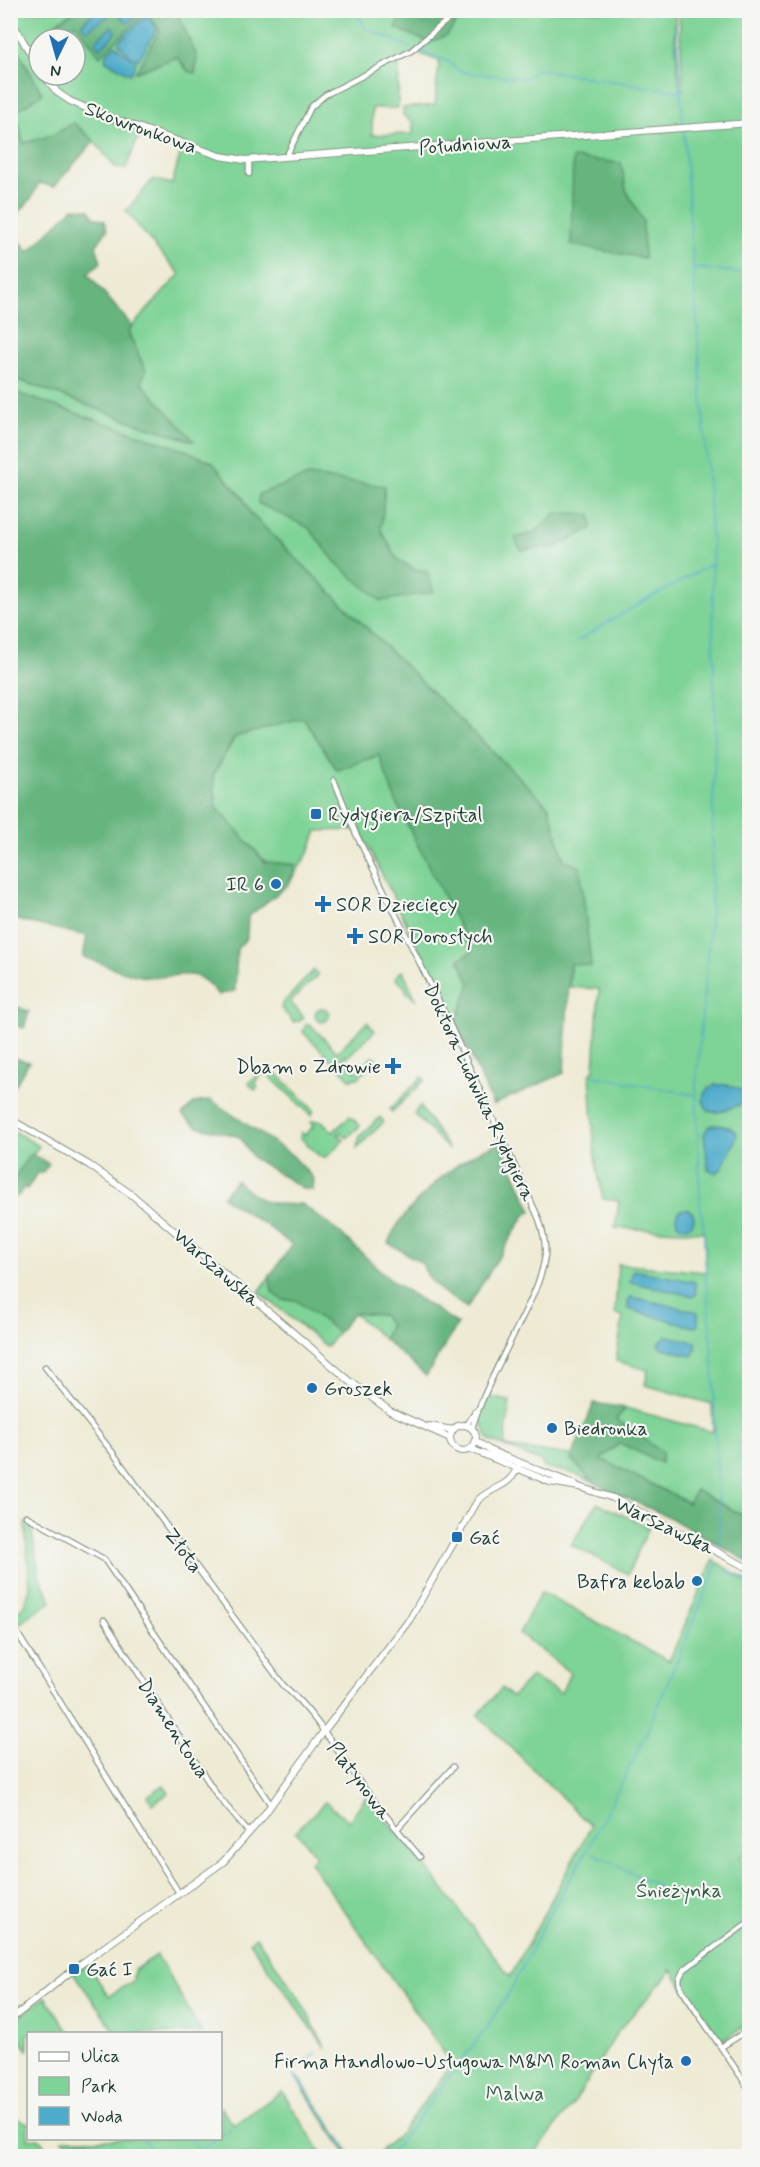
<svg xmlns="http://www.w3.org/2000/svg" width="760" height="2167" viewBox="0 0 760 2167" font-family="Mynerve,sans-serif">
<rect width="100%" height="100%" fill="#f6f6f2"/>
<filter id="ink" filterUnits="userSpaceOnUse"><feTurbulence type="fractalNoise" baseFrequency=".0167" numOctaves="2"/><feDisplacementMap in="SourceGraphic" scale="12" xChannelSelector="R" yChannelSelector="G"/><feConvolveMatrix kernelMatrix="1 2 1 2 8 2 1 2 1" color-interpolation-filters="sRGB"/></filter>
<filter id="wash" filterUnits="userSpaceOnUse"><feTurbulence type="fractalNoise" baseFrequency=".008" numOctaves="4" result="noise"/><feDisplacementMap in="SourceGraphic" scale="24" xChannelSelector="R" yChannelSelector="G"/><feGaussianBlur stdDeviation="1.35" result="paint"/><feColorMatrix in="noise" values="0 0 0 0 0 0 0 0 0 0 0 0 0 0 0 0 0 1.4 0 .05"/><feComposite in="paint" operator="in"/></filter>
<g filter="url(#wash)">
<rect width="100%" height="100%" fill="#eeead4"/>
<!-- green -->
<path fill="#7ed396" stroke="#4e8865" stroke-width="1.5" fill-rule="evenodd" d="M11 11H74L50 28 146 12 160 29 137 71 177 57 188 71 195 73 197 57 176 11H403L397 28 447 35 465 11H675V36L680 89 683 90 679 11H749V1519L696 1490 689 1503 601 1459 620 1443 661 1463 662 1452 615 1419 626 1408 713 1432 712 1404 645 1385 648 1370 616 1361 623 1316 615 1314 618 1264 706 1272 704 1232 615 1228 619 1201 603 1199 595 1158 590 1075 594 1069 599 989 570 987V963L591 965 580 867 564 860 549 807 251 514 243 498 212 462 187 451 11 391 10 377 136 423 192 441 140 382 146 371 128 331 180 274 157 249 126 211 153 179 172 184 181 151 138 137 126 169 115 167 94 141 74 123 53 135 24 144 15 112 42 93 11 38ZM39 39H75V75H39ZM415 52 439 61 435 105 403 108V115L413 123V134L372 135V108H398L399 61ZM621 163 626 190 643 221 571 245ZM309 528 381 530 397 559 416 570 337 564ZM592 528 556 547 521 550 515 538 534 534ZM631 1297 697 1312 694 1327 628 1309Z
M304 718 337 770 379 755 397 804 472 952 470 984 456 1023 360 830 317 831 309 852 288 885 296 865 266 862 216 807 213 775 235 737Z
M314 970 318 975 290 1002 304 1017 299 1021 293 1022 281 1008 282 1004Z
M403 971 416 999 405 991 406 988 396 979 397 974Z
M315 1015a7 7 0 1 1 14 0a7 7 0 1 1-14 0Z
M367 1022 375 1031 347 1057 345 1055 335 1064 303 1032 306 1024H310L337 1052Z
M373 1056 377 1060 358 1078 350 1079 337 1066 344 1059 357 1072Z
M269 1066 314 1110 311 1115 265 1072 256 1081 255 1084 258 1087 255 1090 249 1084V1082C256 1076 263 1072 269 1066Z
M422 1077 425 1080 392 1112 390 1109Z
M420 1106 448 1148V1149L414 1114Z
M350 1116 360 1126 347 1138 340 1132 338 1134 344 1140 326 1157H320L300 1137 301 1132 305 1135 314 1126 311 1122 312 1121H322L333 1132Z
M380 1117 384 1122 357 1148 360 1136Z
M10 1129 39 1146 33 1155H29L11 1184Z
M270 1276 272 1292 283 1300H296L338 1332 327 1347 259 1292Z
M353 1313 382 1315 390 1325 384 1339Z
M489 1397 510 1401 505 1445 512 1448 573 1455 571 1459 592 1481 572 1473 543 1467 542 1462 491 1441 487 1437 480 1417Z
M597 1503 649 1527 628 1574 571 1545Z
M30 1522 40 1578 52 1601 11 1629V1615L25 1605 30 1587 25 1523Z
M713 1560 749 1582 750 1850 740 1857 749 1869V2023L727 2038 719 2039 672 1970 619 2030 575 2101 533 2156H375L401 2133 452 2064 310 1862 316 1856 296 1831 325 1802 349 1821 366 1797 421 1860 510 1977 591 1826 478 1715 502 1688 512 1697 531 1677 561 1693 570 1673 519 1633 541 1592 669 1661Z
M164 1785 169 1793 153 1804 147 1796Z
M256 1937 298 1996 326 2048 249 1942Z
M157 1955 202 2033H116L74 1974 87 1964 109 1996 133 1981 134 1970Z
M45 1997 70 2033 28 2034V2050L11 2028V2024Z
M294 2075 298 2077 352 2156H348Z
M282 2091 323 2156H77L63 2139 220 2138 221 2107 234 2125Z
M10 2115 28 2123V2138L40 2139 52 2156H11Z"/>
<!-- forest -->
<path fill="#66b57f" stroke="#42795a" stroke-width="1.5" d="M74 11H95L82 23 87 30 108 16 109 11H121L120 12 137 16 143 11H176L197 57 195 73 188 71 177 57 136 72 160 30 146 12 100 56 76 24 48 28Z
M403 11H465L447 35 430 43 396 28Z
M11 38 42 94 15 112 24 143 53 135 74 123 94 141 54 187 39 183 31 199 11 221Z
M573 158 621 163 626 190 643 221 644 258 571 245Z
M73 208 89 209 94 217 105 221 107 230 96 246 101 262 88 274 132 326 128 332 146 371 141 382 194 441 136 423 11 377V232L29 251Z
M11 391 187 451 212 462 243 498 251 514 549 807 564 860 580 867 591 966 570 963 564 1073 493 1105 456 1023 470 984 459 959 472 952 397 804 379 755 337 770 304 718 235 737 213 775 216 807 265 862 296 865 288 885 248 917 247 938 237 949 235 991 218 995C193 959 174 983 141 976 122 973 102 963 83 957L87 936 12 919 11 922Z
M308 476 385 486 381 530 397 559 415 570H426L434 592 381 601 337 564 309 528 258 503 259 494Z
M556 513 591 514 592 528 556 547 521 550 515 538 534 533Z
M11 1004 29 1012 24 1028 11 1024Z
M11 1057 29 1062 16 1084 11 1087Z
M211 1100 292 1155 314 1179 313 1190 304 1189 253 1158 240 1137 196 1126 182 1115 194 1103Z
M501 1143 532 1211 525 1215 467 1308C448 1296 429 1286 422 1263L388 1243C399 1214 444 1172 471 1156 480 1150 491 1147 501 1143Z
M29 1155H33L49 1164 42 1173H38L27 1189 23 1188 19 1195 11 1199V1184Z
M236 1180C258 1202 270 1206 302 1204L341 1234 393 1282 458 1324 426 1376 384 1339 390 1325 382 1315 353 1313 338 1332 296 1300H283L272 1292 270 1276 292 1245 263 1223 222 1197Z
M594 1403 626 1408 616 1419 662 1452 661 1463 620 1443 601 1459 688 1503 696 1490 749 1519V1562L665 1515 601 1487 592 1481 571 1459Z"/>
<!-- water -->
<path fill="#4dabcb" stroke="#367480" stroke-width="1.5" d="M95 11H109L108 16 87 30 83 28 82 24Z
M121 11V10L143 11 128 23 120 16Z
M147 15 157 29 139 59 132 57 119 44V41Z
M112 26 116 32 100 49 95 42Z
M115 45 136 62 134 69 130 74 105 60 106 54Z
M715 1085C725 1084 738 1086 746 1094L747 1098 743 1104C732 1106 721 1115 709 1111 699 1100 702 1091 715 1085Z
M713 1125C722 1125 732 1126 737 1133 735 1148 726 1156 722 1169L716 1173 708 1169 704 1134 708 1127Z
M676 1218a9 9 0 1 1 18 0a9 9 0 1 1-18 0Z
M633 1270 695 1282 696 1295 692 1296 630 1282Z
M631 1297 698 1312V1326L694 1327 628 1309V1301Z
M667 1336 696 1342V1349L692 1356 660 1347 658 1344Z"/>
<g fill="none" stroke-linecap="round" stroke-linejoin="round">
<!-- stream -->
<path stroke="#4dabcb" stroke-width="1.5" d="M354 10 365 28 410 47
M676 24 681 91
M416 49 447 61 458 70 467 73 525 78 538 69 681 92 683 125
M684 130 712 546 715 723 711 913 696 1084 700 1203 704 1232 706 1278 714 1381V1409L721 1548
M693 268 750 273
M577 641 644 601 712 564
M594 1076 695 1095
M727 1570 750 1584
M593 1853 659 1887 662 1892
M293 2072 316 2053
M297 2077 351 2156
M220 2136 230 2129
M143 2138 156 2156
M190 2138 201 2156
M194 2156 217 2138
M385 2156 396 2147 423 2112 489 2024 511 1989 547 1919 587 1850 645 1737 717 1564"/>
</g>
</g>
<g filter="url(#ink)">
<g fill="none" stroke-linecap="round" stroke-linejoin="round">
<defs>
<path id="street" d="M286 157 311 107 325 95 411 51 459 10
M249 160V174
M334 780 356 834 444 1012 539 1219C543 1231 546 1243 545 1255 542 1281 528 1305 517 1328 501 1360 483 1393 472 1428
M45 1367 113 1453 284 1686C315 1713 337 1751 361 1784 380 1809 400 1833 420 1857
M466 1425 476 1411
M26 1516 104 1559 271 1805
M104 1620 217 1795 249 1833
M16 1631 179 1893
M397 1829 453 1767
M750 1921 685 1969C679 1976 677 1982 682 1990L750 2090
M721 2047 750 2029"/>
<path id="secondary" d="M10 18 39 69
M43 75 58 93 70 101 95 112 220 156 245 160 750 123
M10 1119 89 1165 131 1194 351 1382 390 1411 450 1438
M450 1438a13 13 0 1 1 26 0a13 13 0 1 1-26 0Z
M429 1426 453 1430
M476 1441 491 1451 576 1485
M471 1449 550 1482 579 1487 613 1498 750 1569
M10 2020 74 1969 223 1862 232 1852 261 1819 324 1731 410 1619 478 1500C497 1483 508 1490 520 1463"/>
</defs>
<!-- street casing -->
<use href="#street" stroke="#869484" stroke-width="7"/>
<!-- secondary casing -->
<use href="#secondary" stroke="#869484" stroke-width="8"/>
<!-- street -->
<use href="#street" stroke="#fff" stroke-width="4.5"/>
<!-- secondary -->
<use href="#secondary" stroke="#fff" stroke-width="6"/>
</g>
</g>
<!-- markers -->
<g fill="#1f6fb2" stroke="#f6f6f2" stroke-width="2">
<rect x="310" y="808" width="12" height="12" rx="3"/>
<circle cx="276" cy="884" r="6"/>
<path d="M320 895h6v6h6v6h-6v6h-6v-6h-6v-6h6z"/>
<path d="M352 927h6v6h6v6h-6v6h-6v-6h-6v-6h6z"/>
<path d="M390 1057h6v6h6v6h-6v6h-6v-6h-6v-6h6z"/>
<circle cx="312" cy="1388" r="6"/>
<circle cx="552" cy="1428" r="6"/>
<rect x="451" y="1531" width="12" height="12" rx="3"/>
<circle cx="697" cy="1581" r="6"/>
<rect x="68" y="1963" width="12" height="12" rx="3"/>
<circle cx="686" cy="2061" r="6"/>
</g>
<g text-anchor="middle" stroke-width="4.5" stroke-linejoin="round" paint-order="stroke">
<!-- street labels -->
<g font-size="20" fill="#1f3d34" stroke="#f6f6f2">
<text transform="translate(141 127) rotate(20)" y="7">Skowronkowa</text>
<text transform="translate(465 144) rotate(-4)" y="7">Południowa</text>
<text transform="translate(480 1092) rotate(65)" y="7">Doktora Ludwika Rydygiera</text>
<text transform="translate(217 1267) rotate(41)" y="7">Warszawska</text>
<text transform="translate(665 1525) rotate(26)" y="7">Warszawska</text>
<text transform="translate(184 1550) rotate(54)" y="7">Złota</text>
<text transform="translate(174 1728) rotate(57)" y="7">Diamentowa</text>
<text transform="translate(360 1780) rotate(53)" y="7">Platynowa</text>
</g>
<!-- poi labels -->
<g font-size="20" fill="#1f3d34" stroke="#f6f6f2" text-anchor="start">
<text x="328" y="821">Rydygiera/Szpital</text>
<text x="264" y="891" text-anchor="end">IR 6</text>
<text x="336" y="911">SOR Dziecięcy</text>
<text x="368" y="943">SOR Dorosłych</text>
<text x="381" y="1073" text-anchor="end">Dbam o Zdrowie</text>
<text x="324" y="1395">Groszek</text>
<text x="564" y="1435">Biedronka</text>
<text x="469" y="1544">Gać</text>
<text x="685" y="1588" text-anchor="end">Bafra kebab</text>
<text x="86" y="1976">Gać I</text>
<text x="674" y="2068" text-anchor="end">Firma Handlowo-Usługowa M&amp;M Roman Chyła</text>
</g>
<!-- park labels -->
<g font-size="20" fill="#325b48" stroke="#f6f6f2">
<text x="679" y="1897">Śnieżynka</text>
<text x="515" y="2100">Malwa</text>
</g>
</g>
<!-- margin -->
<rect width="760" height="2167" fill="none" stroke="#f6f6f2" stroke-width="36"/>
<!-- legend -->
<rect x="27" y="2032" width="195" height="108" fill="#f6f6f2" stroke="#a0aca6" stroke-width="1.5"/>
<rect x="39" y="2052" width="30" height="9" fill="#ffffff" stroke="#a0aca6" stroke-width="1.5"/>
<text x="81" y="2062" font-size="18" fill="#1f3d34">Ulica</text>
<rect x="39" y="2077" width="30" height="18" fill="#7ed396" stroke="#a0aca6" stroke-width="1.5"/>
<text x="81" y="2092" font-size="18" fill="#1f3d34">Park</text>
<rect x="39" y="2107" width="30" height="18" fill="#4dabcb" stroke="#a0aca6" stroke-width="1.5"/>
<text x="81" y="2122" font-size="18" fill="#1f3d34">Woda</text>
<!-- north arrow -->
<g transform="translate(57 57) rotate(185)"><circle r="28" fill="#f6f6f2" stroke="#a0aca6" stroke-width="1.5"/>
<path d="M0-4.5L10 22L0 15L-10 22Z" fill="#1f6fb2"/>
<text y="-9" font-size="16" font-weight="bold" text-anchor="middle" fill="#1f3d34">N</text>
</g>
</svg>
